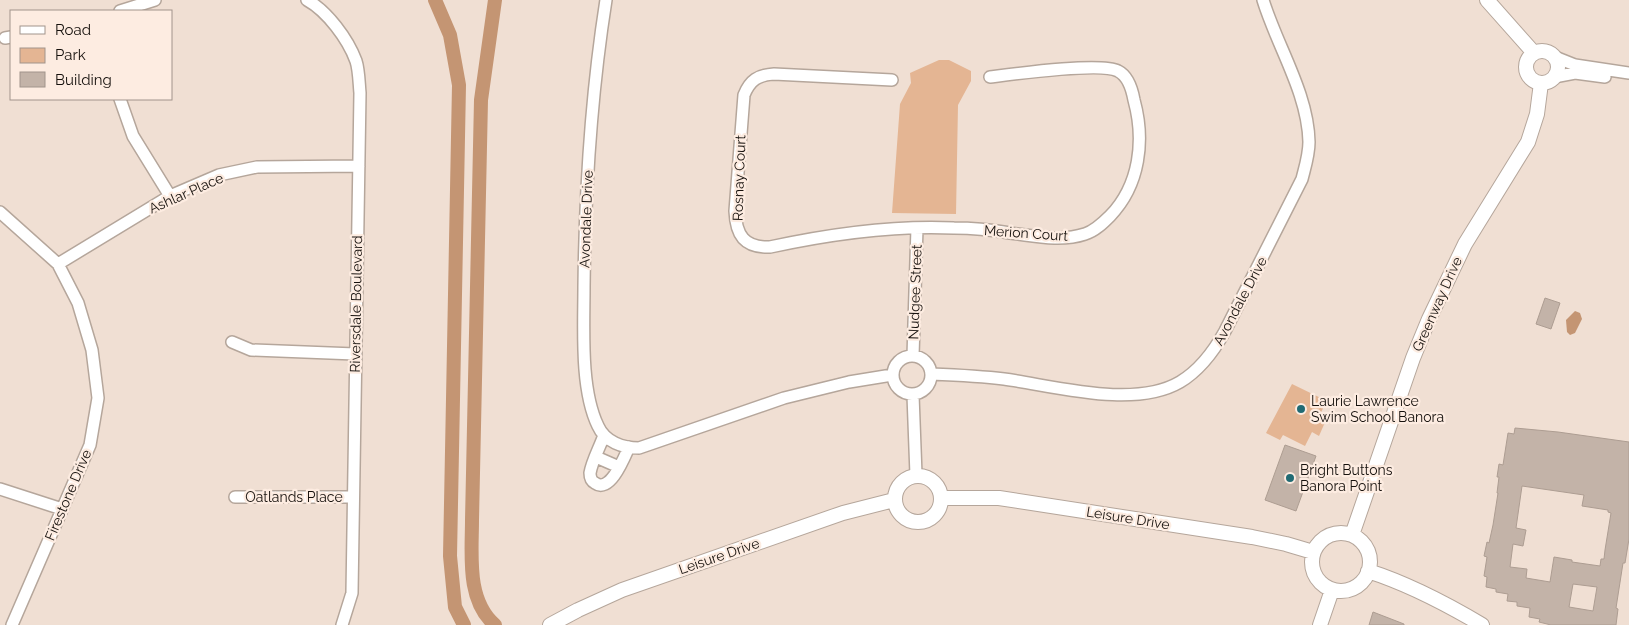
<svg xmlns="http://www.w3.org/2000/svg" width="1629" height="625" viewBox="0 0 1629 625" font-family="Raleway,sans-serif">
<rect width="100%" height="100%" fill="#f0dfd3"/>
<!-- green -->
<path fill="#e4b593" d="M939 60H949L971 71V81L958 105 956 214 892 213 900 104 911 83 910 73Z
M1292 384 1327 401 1319 416 1326 420 1319 436 1312 432 1305 446 1283 435 1280 440 1266 433Z"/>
<!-- water -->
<path fill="#c49573" d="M1575 311 1580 313 1582 319 1575 333 1570 335 1567 332 1566 320Z"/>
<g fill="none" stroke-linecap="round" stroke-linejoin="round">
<!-- canal -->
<path stroke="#c49573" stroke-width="14" d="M435 0 450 35 459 85 450 556 455 607 464 625
M495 625C466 600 472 555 472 520L481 100 495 0"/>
</g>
<!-- building -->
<path fill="#c3b3a8" stroke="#ad9d92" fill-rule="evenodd" d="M1545 298 1560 303 1551 329 1536 324Z
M1515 428 1558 432 1629 442V539L1625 563H1623L1616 608 1618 609 1616 625H1551L1539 622 1540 619 1529 617 1530 608 1517 606V602L1507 601 1508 594 1496 592V589L1486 587 1487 577 1484 576 1487 557 1484 556 1487 542 1489 543 1493 525 1498 493H1497L1499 477H1497L1499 464 1503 465 1508 433 1514 434ZM1522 486 1584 495 1582 506 1608 510V512L1611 513 1605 550 1604 559H1601L1600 566 1572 562V560L1554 557 1550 582 1526 578 1527 569 1510 567 1513 544 1523 546 1526 530 1516 528ZM1573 584 1597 587 1593 611 1569 607Z
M1285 445 1316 456 1296 511 1265 500Z
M1373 612 1404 624V625H1369Z"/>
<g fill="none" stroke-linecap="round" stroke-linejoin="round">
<defs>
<path id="minor" d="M307 0C327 11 348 39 356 61 359 70 359 83 360 93L352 593 342 625
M606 0C591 95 585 191 584 287 584 328 580 389 598 426 605 442 623 448 639 448L784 398 849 382 892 375
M120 11 155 0
M5 38 11 37
M1555 57 1575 65 1629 73
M1554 77 1575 73 1605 77
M892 80 774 74C758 75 750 80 744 95L735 211C736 235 744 248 770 247 830 234 891 225 954 228 973 228 992 230 1010 233 1035 236 1061 242 1085 234 1095 231 1103 223 1110 216 1140 185 1145 140 1134 100 1132 89 1128 76 1118 71 1101 62 1014 74 990 77
M120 99 133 136 170 196
M0 212 58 264 78 303 92 350 98 398 90 445 12 625
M58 264 170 196 219 175 257 167 359 166
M232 342 251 350 355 354
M893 375a19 19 0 1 1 38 0a19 19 0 1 1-38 0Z
M913 356 917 228
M931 374C956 375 980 376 1004 379 1055 386 1134 409 1180 382 1200 370 1214 351 1225 331L1302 179C1305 167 1309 155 1309 142 1308 93 1277 46 1263 0
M913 395 916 475
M604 435C600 447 592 461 590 473 590 477 591 481 595 483 610 494 624 458 629 447
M596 457 619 467
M0 489 62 509
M235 497H352"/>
<path id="tertiary" d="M1487 0 1534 53
M1526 67a16 16 0 1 1 32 0a16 16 0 1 1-32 0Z
M895 499a23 23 0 1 1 46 0a23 23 0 1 1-46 0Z
M941 498H999L1252 537 1286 544 1313 552
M1312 562a29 29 0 1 1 58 0a29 29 0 1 1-58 0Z
M1352 535 1413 358 1429 319 1465 244 1528 142 1537 114 1541 83
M1368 571C1409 584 1445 603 1482 625
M550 625 578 610 622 590 843 513 894 500
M1320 625 1332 590"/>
</defs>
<!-- minor casing -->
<use href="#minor" stroke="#b5a69b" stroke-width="14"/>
<!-- tertiary casing -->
<use href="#tertiary" stroke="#b5a69b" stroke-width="16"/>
<!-- minor -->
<use href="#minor" stroke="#fff" stroke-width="11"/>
<!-- tertiary -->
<use href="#tertiary" stroke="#fff" stroke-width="14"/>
</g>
<!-- markers -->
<g fill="#216b74" stroke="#fdece1" stroke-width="2">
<circle cx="1301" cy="409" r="5"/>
<circle cx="1290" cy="478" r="5"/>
</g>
<g text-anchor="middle" stroke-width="4.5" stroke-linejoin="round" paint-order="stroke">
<!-- street labels -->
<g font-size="14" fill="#16110d" stroke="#fdece1">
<text transform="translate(739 178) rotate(-88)" y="5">Rosnay Court</text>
<text transform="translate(186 193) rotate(-24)" y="5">Ashlar Place</text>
<text transform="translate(586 219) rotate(-88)" y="5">Avondale Drive</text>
<text transform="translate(1026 233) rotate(4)" y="5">Merion Court</text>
<text transform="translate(915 292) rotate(-88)" y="5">Nudgee Street</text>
<text transform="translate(1240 301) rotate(-62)" y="5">Avondale Drive</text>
<text transform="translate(356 304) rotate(-89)" y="5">Riversdale Boulevard</text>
<text transform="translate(1437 304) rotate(-66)" y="5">Greenway Drive</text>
<text transform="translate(68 495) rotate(-67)" y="5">Firestone Drive</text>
<text x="294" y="502">Oatlands Place</text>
<text transform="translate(1128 518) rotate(9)" y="5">Leisure Drive</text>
<text transform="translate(719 556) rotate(-19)" y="5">Leisure Drive</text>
</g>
<!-- poi labels -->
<g font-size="14" fill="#16110d" stroke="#fdece1" text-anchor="start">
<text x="1311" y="406">Laurie Lawrence<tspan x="1311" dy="16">Swim School Banora</tspan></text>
<text x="1300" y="475">Bright Buttons<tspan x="1300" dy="16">Banora Point</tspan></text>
</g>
</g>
<!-- legend -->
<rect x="10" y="10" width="162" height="90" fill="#fdece1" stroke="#a1948c"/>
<rect x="20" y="26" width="25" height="8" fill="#ffffff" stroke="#a1948c"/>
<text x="55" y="35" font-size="15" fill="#16110d">Road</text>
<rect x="20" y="48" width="25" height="15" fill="#e4b593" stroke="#a1948c"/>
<text x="55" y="60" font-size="15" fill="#16110d">Park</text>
<rect x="20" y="72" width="25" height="15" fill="#c3b3a8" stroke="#a1948c"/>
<text x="55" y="85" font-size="15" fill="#16110d">Building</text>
</svg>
